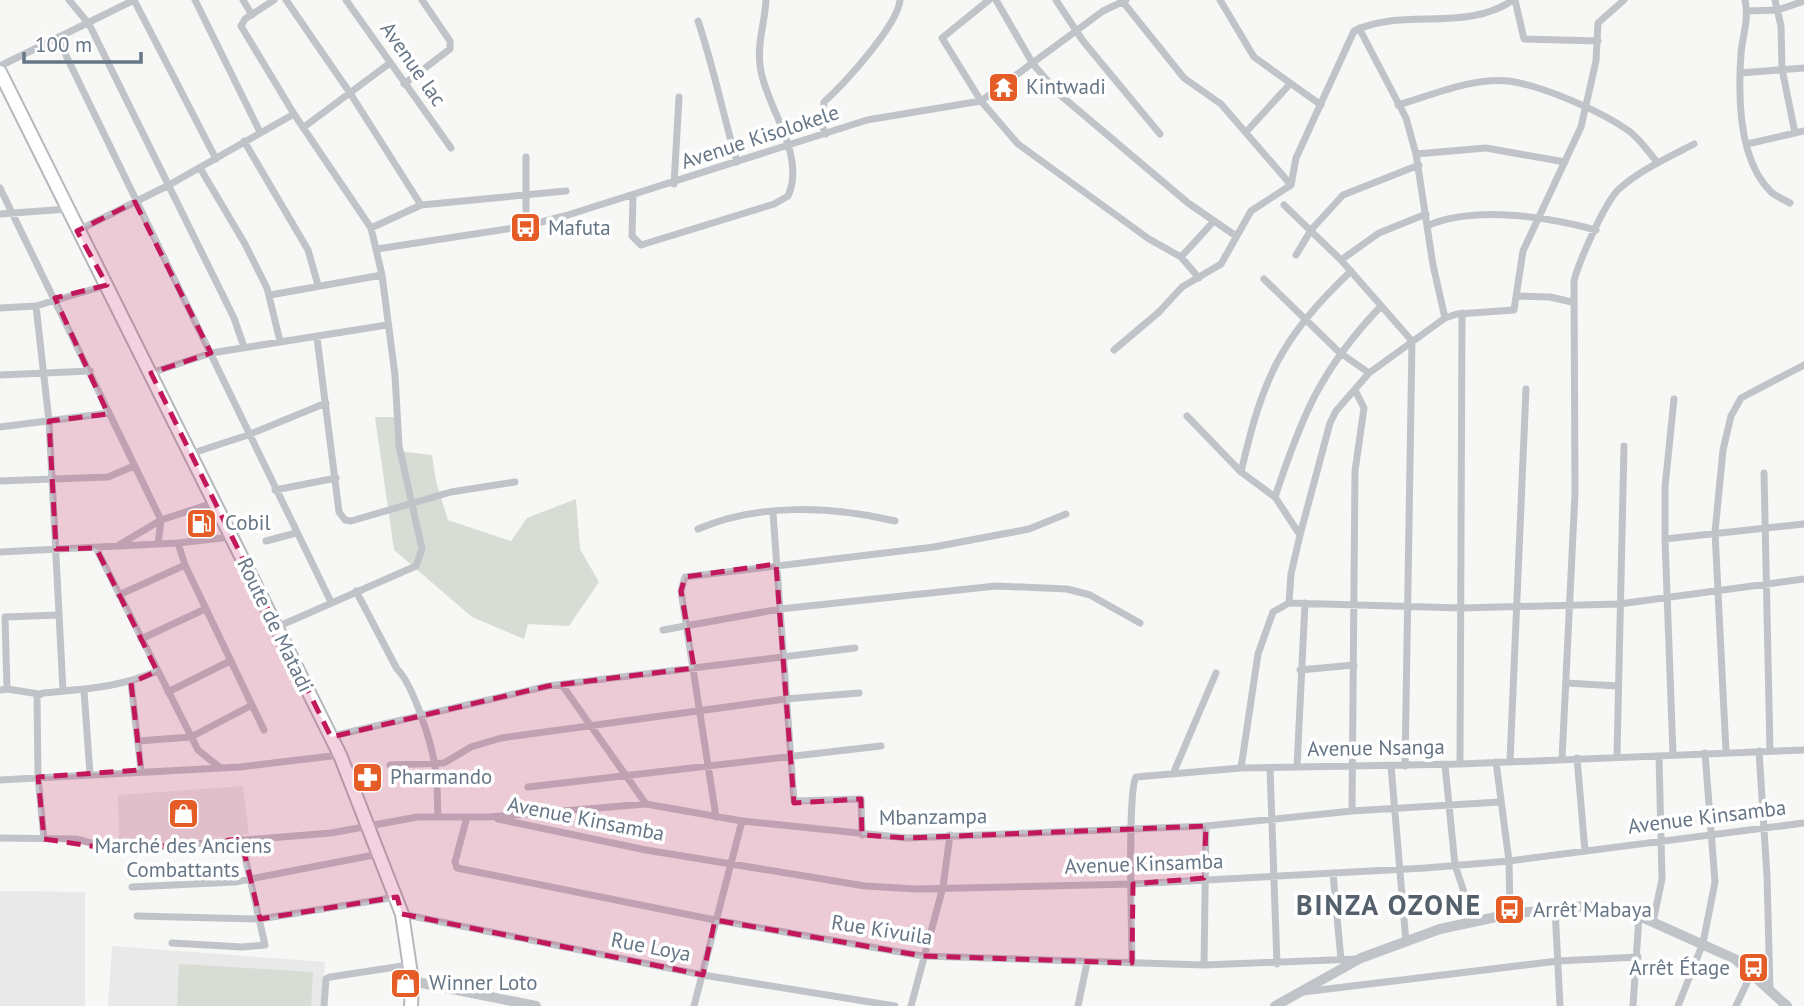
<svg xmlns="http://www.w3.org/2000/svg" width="1804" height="1006" viewBox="0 0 1804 1006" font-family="'PT Sans',sans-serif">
<rect width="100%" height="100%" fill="#f7f8f5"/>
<!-- built -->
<path fill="#e8e9e8" d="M243 786 249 834 119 848 118 795Z
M0 891 85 892V1006H0Z
M112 946 325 962 321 1006H108Z"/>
<!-- green -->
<path fill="#d7ddd4" d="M375 417H395L398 451 432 455 436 481 448 520 511 541 527 518 576 499 580 549 599 582 569 626 528 624 524 639 472 617 394 550Z
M179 964 313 972 311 1006H177Z"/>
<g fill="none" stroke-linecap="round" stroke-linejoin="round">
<defs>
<path id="primary" d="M0 72 340 755 402 914 412 981 411 1006"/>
</defs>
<!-- primary casing -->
<use href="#primary" stroke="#b4b8bd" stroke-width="16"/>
<!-- minor -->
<path stroke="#c0c4c9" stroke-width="7" d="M69 0 89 24 234 318 244 347
M195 0 260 132
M243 0 252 15
M274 0 245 19 241 26 294 114 371 228 382 275 395 375 399 446 422 549 416 566 277 627
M286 0 350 93 421 205
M346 0 451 148
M989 0 942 38 981 101 1018 144 1149 239 1181 257 1199 278
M996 0 1033 64 1059 94 1188 203 1236 236
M1056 0 1083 41 1160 134
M1220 0 1254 57 1321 105
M1515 0 1524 39 1598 41
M1745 0C1749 19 1743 34 1741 53 1738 95 1738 160 1771 192 1776 196 1784 200 1790 203
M1775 0 1781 26 1782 69 1795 133
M1123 2 1184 78 1221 104 1291 185
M1748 11 1778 10 1804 1
M698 21C714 68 723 115 737 162
M1359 28 1406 118 1416 154 1433 265 1445 318
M58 39 331 602
M0 66 134 0 216 159
M1740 73 1804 68
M404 84 450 49V41L422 0
M1398 105C1432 95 1473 77 1509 81 1543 86 1601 111 1629 131 1640 139 1649 153 1658 163
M304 127 390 63
M1247 131 1289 85
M826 134 822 126 824 102C844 84 898 25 900 0
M244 141 308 250 318 285
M1747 144 1804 131
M1416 154 1486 148 1565 162
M200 168 245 244 267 288 280 341
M674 184 679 97
M0 188 161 520 158 544
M633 197 632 236 641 245 774 204 788 196C807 154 765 107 760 65 757 43 765 22 766 0
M1284 205 1341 260 1412 341 1405 766
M0 214 68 209
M526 226V157
M1427 226C1475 205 1547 217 1596 230
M371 228 421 205 566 191
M77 231 169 185 294 114
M377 249 526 226 568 215 867 120 981 101 1103 11 1126 0
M1296 255 1311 230 1343 195 1419 165
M1181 257 1214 221
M1341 260 1379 233 1426 214
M1264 279 1339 352 1369 373
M270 295 382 275
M1517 296 1550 297 1572 302
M36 306 49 421 63 691
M0 308 36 306 107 285
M317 338 339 512 345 520 351 521 451 492 515 482
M1114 350 1159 312 1182 287 1221 264 1251 211 1291 185 1296 158 1354 31C1404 7 1465 33 1513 0
M151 373 211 353 387 325
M0 375 90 371
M1187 416 1241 472 1275 497 1300 535
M0 427 109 413
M190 454 248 435 326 403
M1241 472C1263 377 1280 339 1351 271
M1764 473 1770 751
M0 481 108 477 134 466
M275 490 336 478
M1275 497C1302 415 1321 369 1381 306
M773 513 794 801 861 799 862 835
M698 529C758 503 831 506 895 521
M1665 539 1804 524
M266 541 296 533
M178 543 185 565 264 730
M119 545 161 520 213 503
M96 548 198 750 218 766
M0 552 178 543 231 537
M356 591 397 669C413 684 432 744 435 767 438 783 437 801 438 817
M119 595 185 565
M1289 603 1291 574 1300 535 1330 423 1336 411 1369 373 1445 318 1457 314 1514 310 1523 251 1581 127 1596 61 1598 23 1624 0
M663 630 780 609 996 586 1067 589 1090 595 1140 623
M141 639 205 609
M1300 670 1354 665
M131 683 141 770
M1566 683 1618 686
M562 685 646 804
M7 689 5 617 59 615
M0 690 7 689 39 694
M84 691 90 774
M168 692 230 661
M328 737 548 686 855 648
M138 741 191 737 252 705
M1759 751 1767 876 1770 990
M1726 752 1715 532 1723 450 1731 416 1741 398 1804 365
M1673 755 1665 539V487L1674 399
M1617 756 1624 446
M1577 758 1585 851
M1562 759 1575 493 1574 281C1579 261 1605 202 1619 189 1640 170 1669 157 1694 144
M1510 761 1526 389
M1496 762 1509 861 1510 914
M1460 764 1462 313
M390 765 444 763 471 747 501 738 785 699 859 693
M1445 765 1455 865 1465 895
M1391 766 1406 942
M1297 767 1305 603
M1241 768 1258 654 1273 612 1289 603 1462 608 1619 604 1804 579
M1270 768 1277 964
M1173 774 1216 673
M0 780 240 767 340 755
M528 787 881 746
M1352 811 1355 471 1364 408 1356 392
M467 817 455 862 457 868 715 920 923 956 1204 965 1357 959
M716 817 681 591 685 577 934 547 1029 529 1066 514
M498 819 646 850 865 886 916 889 1133 884 1425 868 1509 861 1804 823
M0 838 76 839 118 850 331 833 417 817H489L646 804 742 821 907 838 1206 826 1352 811 1500 802
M44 839 38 777 37 696 43 693C83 689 119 688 157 671
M1333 873 1341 960
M132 887 235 882 379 854
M1555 908 1560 1006
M402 914 703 975 895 1006
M137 916 260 919 397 897
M1653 922 1662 879 1659 756
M172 943 242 947 265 945 241 839
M1132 963C1132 934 1127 792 1136 777L1241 768 1460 764 1804 750
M1204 965 1206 826
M1303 992 1558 961 1638 957
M324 1006 326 979 330 977 409 965
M694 1006 742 821
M911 1006 943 887 950 835
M1078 1006 1087 963
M1633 1006 1639 916
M1678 1006 1703 943 1715 882 1705 753
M1736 1006 1752 972"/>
<!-- tertiary -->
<path stroke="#c0c4c9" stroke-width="10" d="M412 981 536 1006
M1275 1006 1361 958 1440 929 1510 914 1584 906 1606 908 1639 916 1735 959 1787 1006"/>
<!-- primary -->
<use href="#primary" stroke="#fff" stroke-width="12"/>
</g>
<!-- marked area -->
<path fill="#c2185b" fill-opacity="0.2" stroke="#c2185b" stroke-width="5" stroke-dasharray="14 9" stroke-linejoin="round" d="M135 202 211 353 151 373 331 737 548 686 694 668 681 591 685 577 776 564 794 803 861 799 862 835 907 838 1206 826 1204 878 1133 884 1132 963 923 956 715 920 703 975 402 914 397 897 260 919 241 839 118 850 44 839 38 777 141 770 131 683 157 671 96 548 56 549 49 421 108 414 55 298 107 285 77 231Z"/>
<!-- icons -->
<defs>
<symbol id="temple-square" viewBox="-11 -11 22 22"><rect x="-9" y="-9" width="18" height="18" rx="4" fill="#e65c26" stroke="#fff"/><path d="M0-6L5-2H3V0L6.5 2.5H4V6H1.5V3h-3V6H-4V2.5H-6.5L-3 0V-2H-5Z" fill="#fff"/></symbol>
<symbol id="bus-square" viewBox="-11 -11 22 22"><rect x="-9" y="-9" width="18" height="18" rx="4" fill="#e65c26" stroke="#fff"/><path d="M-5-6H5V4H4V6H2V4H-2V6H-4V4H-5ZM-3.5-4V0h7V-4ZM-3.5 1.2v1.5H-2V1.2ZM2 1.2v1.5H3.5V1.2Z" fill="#fff"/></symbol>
<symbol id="fuel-square" viewBox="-11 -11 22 22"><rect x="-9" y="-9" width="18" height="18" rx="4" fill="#e65c26" stroke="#fff"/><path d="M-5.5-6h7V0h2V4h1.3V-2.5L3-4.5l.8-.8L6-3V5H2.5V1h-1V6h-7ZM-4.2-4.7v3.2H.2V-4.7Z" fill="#fff"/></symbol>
<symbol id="pharmacy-square" viewBox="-11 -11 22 22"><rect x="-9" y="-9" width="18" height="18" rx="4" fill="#e65c26" stroke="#fff"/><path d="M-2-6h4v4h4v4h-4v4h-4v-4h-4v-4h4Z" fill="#fff"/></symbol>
<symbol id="shop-square" viewBox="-11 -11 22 22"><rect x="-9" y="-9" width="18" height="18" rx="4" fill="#e65c26" stroke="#fff"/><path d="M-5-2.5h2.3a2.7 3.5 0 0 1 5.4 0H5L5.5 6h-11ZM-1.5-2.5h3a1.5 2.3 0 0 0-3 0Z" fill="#fff"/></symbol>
</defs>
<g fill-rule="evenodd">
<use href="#temple-square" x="986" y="70" width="35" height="35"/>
<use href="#bus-square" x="508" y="210" width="35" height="35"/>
<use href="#fuel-square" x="184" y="506" width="35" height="35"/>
<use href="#pharmacy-square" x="350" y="760" width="35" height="35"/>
<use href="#shop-square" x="166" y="796" width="35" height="35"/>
<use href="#bus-square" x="1492" y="892" width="35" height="35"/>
<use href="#bus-square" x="1736" y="950" width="35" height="35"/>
<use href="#shop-square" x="388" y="966" width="35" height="35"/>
</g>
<g text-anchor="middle" stroke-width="7" stroke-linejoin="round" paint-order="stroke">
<!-- street labels -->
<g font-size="21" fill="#667686" stroke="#fff">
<text transform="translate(413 64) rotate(55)" y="7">Avenue lac</text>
<text transform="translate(760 137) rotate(-18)" y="7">Avenue Kisolokele</text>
<text transform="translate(275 625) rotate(64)" y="7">Route de Matadi</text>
<text transform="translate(1376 748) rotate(-1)" y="7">Avenue Nsanga</text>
<text transform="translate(933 817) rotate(-1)" y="7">Mbanzampa</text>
<text transform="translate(1707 817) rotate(-7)" y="7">Avenue Kinsamba</text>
<text transform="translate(586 819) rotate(11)" y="7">Avenue Kinsamba</text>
<text transform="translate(1144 864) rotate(-2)" y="7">Avenue Kinsamba</text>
<text transform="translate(882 930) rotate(9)" y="7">Rue Kivuila</text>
<text transform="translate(651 947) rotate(11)" y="7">Rue Loya</text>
</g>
<!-- poi labels -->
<g font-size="21" fill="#667686" stroke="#fff" text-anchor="start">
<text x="1026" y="94">Kintwadi</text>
<text x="548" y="235">Mafuta</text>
<text x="225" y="530">Cobil</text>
<text x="390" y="784">Pharmando</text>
<text x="183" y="853" text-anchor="middle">Marché des Anciens<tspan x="183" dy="24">Combattants</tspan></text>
<text x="1533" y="917">Arrêt Mabaya</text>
<text x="1730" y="975" text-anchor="end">Arrêt Étage</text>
<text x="429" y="990">Winner Loto</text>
</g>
<!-- district labels -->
<g font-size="28" font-weight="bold" letter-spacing="2" fill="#54606b" stroke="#fff">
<text x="1389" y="915">BINZA OZONE</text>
</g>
</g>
<!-- scale -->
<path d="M24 52v10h117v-10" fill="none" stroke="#667686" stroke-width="3.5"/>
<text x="35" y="52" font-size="21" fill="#667686" stroke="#ffffff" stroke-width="5" paint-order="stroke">100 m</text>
</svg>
